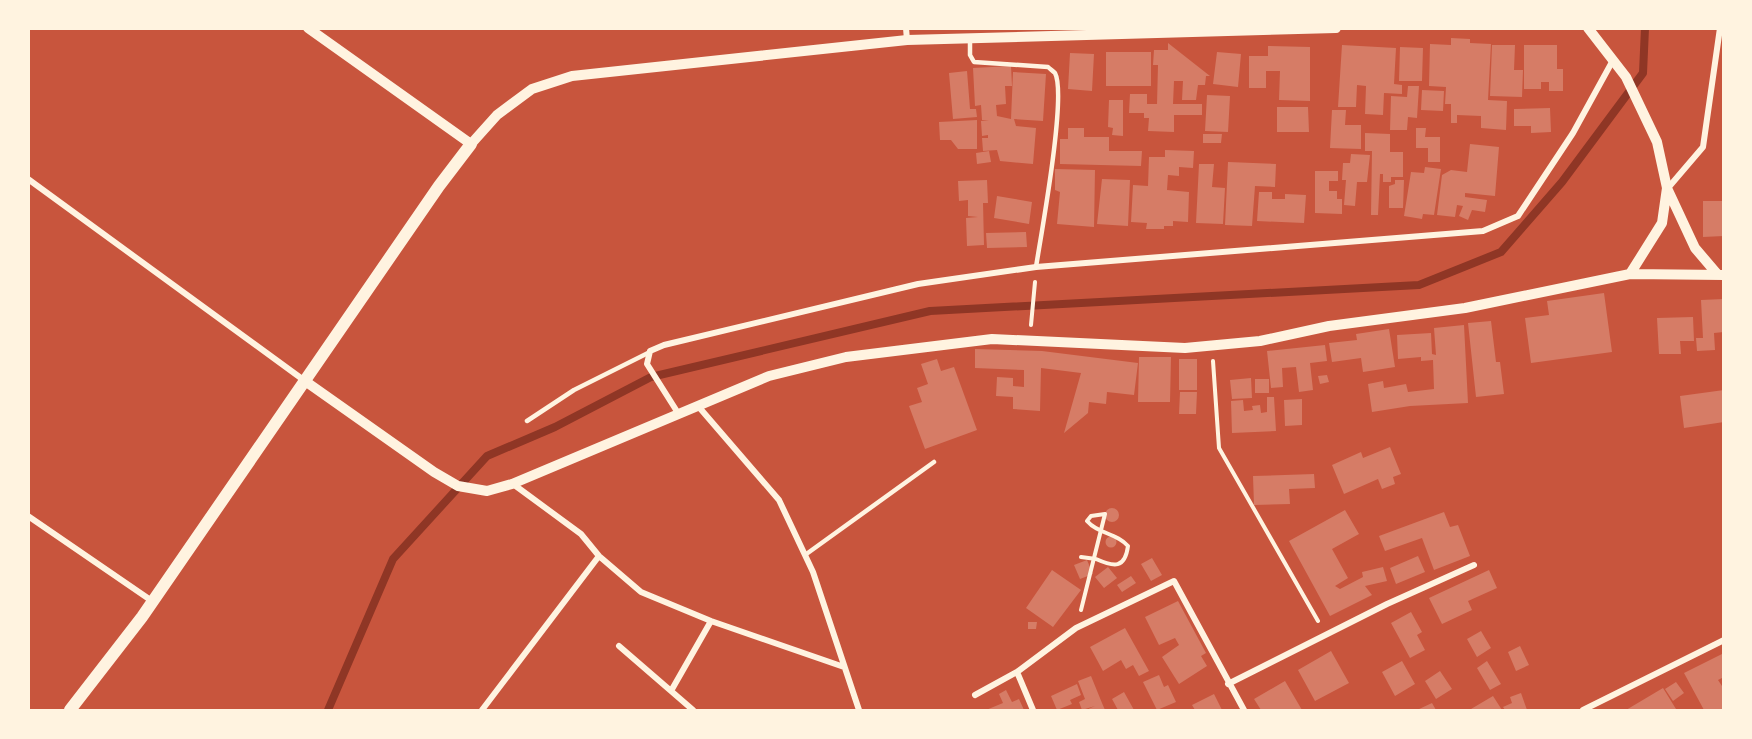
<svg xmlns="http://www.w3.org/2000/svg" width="1752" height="739" viewBox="0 0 1752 739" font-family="'Titillium Web',sans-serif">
<rect width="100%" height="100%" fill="#c8553d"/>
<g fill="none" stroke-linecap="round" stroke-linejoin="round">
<!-- stream -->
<path stroke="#8f3625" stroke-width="8" d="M328 710 393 559 487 456 555 427 651 377 930 311 1419 285 1501 252 1562 182 1643 73 1645 28"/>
</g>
<!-- building -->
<path fill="#d67c66" d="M1451 38 1470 39V43L1491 44 1488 100 1507 101 1506 130 1481 128V116L1457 115V123H1451V104H1445L1446 87 1429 86 1430 44 1451 45Z
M1168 43 1210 76H1206L1205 85H1198L1196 100H1182L1183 81H1174L1173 104H1202V115H1174V132L1148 131 1149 118H1144V113H1129L1130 94H1147V104H1157L1158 65H1153L1154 50H1168Z
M1342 45 1396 48 1394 84 1402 85V94L1384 93 1383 115 1365 114 1366 86 1357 85 1356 107H1338Z
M1492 45H1515L1514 70H1523L1522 97 1490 96Z
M1524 45H1557V69H1563V91H1549V82H1541V89H1524Z
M1268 46 1310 47V101L1279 100 1280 71H1266V88H1249V56H1268Z
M1400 47 1423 48 1422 81H1399Z
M1106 52H1151V86H1106Z
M1217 52 1241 54 1238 87 1213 84Z
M1070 53 1094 54 1092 91 1068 89Z
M1011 66 1012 86H1005L1006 104 996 105 997 116 1011 119 1013 72 1046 74 1043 121 1014 119 1016 126 1036 128 1033 164 1000 161 997 150 983 151 982 138H988V135L982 136 981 121 989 120H982L981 105 975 106 973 68Z
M967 71 970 109H976L977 117 953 119 949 73Z
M1408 86H1419L1417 118 1408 117 1407 130H1390L1391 96 1407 97Z
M1422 90 1444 91 1443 111 1421 110Z
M1207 95 1230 96 1228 132 1205 131Z
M1109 100H1123V136L1112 135 1113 128 1108 127Z
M1277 107H1308L1309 132H1277Z
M1550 108 1551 132 1531 133V126H1514V109Z
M1332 110H1346L1345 125H1361V149L1330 148Z
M977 120V149H958L951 140H940L939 122Z
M1068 128H1084V137H1109V151H1142L1141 166 1060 164V139H1068Z
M1416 128H1426L1425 137H1440V162H1428V148H1416Z
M1365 133 1390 134V152H1403V177H1391V182H1383V174H1380L1378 215H1371L1372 151H1365Z
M1203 134H1222L1221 143H1203Z
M1470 144 1499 147 1495 196 1465 193V197L1487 200 1485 212 1472 210 1468 220 1459 216 1463 206 1457 205 1455 217 1437 215 1442 175 1451 170 1467 172Z
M1165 150 1194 151 1193 168 1179 167V176L1168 175 1167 190 1189 192 1188 222 1173 221V226H1164V229H1146L1147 223 1131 222 1133 185 1148 186 1149 157H1165Z
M989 151 991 162 977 164 976 153Z
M1351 154 1370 155 1367 182H1357L1355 206 1344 205 1346 180H1342L1343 163H1350Z
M1228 162 1276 164 1275 187 1255 186 1252 226 1225 225Z
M1199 164H1214L1212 187 1225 188 1223 224 1196 223Z
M1425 167 1441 169 1434 215 1423 214 1422 219 1404 216 1411 172 1424 173Z
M1055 169 1095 170 1094 227 1057 224 1060 192 1055 190Z
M1315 171H1338V181H1329V191H1337V199H1342V214L1315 213Z
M1102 179 1130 180 1128 226 1097 224Z
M987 180 988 203H983L984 245 967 246 966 218 978 217 968 216V200L959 201 958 181Z
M1395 180H1404L1403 208H1389V186L1395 184Z
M1259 192H1272V199H1285V194L1306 195 1304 223 1257 221Z
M997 196 1032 202 1029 224 994 218Z
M1703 201H1724V236L1703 237Z
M1026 232 1027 247 987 248 986 233Z
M1604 293 1612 352 1531 363 1525 318 1549 315 1547 301Z
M1724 299V332L1714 333 1715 350 1697 351 1696 338H1703L1701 300Z
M1693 317 1694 341H1680L1681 354H1659L1657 318Z
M1491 321 1496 362H1500L1504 394 1476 397 1468 323Z
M1464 325 1468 403 1410 406 1372 412 1368 384 1383 381 1384 388 1406 384 1408 392 1434 389 1433 360 1421 361V357L1398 359 1397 335 1431 333 1432 354 1436 355 1434 328Z
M1389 329 1395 367 1363 372 1361 358 1332 362 1329 343 1357 340 1356 334Z
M1325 345 1327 361 1310 363 1313 390 1299 392 1296 367 1282 368 1283 387 1271 388 1267 351Z
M975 349 1042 351 1138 363 1134 395 1107 392 1106 404 1089 402 1088 413 1064 433 1081 373 1041 368 1040 411 1013 409V397L996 396 997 377 1013 378V386L1024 387V370L975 368Z
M1139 357H1171L1170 402H1138Z
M937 359 941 371 954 367 977 430 925 449 909 406 922 402 917 388 928 384 921 364Z
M1179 359H1197V390H1179Z
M1327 375 1329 382 1320 384 1318 376Z
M1251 378 1252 398 1232 399 1230 380Z
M1255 379H1269V393H1255Z
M1724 390V422L1684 428 1680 396Z
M1180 392H1197L1196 414H1179Z
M1267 397H1274L1276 431 1232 433 1231 401 1243 400 1244 411 1253 410 1252 406 1260 405 1261 413 1267 412Z
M1302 399V425L1285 426 1284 400Z
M1390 447 1401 474 1393 477 1395 484 1382 489 1378 479 1344 494 1332 465 1361 452 1363 458Z
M1314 474 1315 488 1289 489 1290 504 1254 505 1253 476Z
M1105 515a7 7 0 1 1 14 0a7 7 0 1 1-14 0Z
M1345 510 1359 534 1332 549 1348 578 1335 586 1340 589 1363 577 1362 572 1383 567 1387 581 1365 586 1372 595 1330 616 1289 541Z
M1444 512 1450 527 1458 525 1470 556 1434 570 1422 538 1385 551 1379 536Z
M1105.5 542a5.5 5.5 0 1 1 11 0a5.5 5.5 0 1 1-11 0Z
M1418 556 1425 572 1396 584 1390 568Z
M1152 558 1162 575 1151 581 1141 564Z
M1087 560 1093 574 1080 579 1074 565Z
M1108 567 1117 578 1104 588 1095 577Z
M1052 570 1081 590 1053 627 1026 608Z
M1489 570 1497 588 1468 601 1472 610 1442 624 1429 598Z
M1131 576 1136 583 1122 592 1117 585Z
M1178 601 1206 653 1201 656 1207 666 1179 684 1162 657 1179 645 1175 638 1159 645 1145 617Z
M1411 612 1422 632 1417 635 1425 650 1410 658 1391 623Z
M1028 622H1037L1036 629H1028Z
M1125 628 1149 671 1139 676 1133 665 1126 669 1121 660 1103 671 1090 647Z
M1481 631 1491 648 1477 657 1467 639Z
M1520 646 1529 665 1516 671 1508 652Z
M1331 651 1349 683 1315 701 1298 670Z
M1724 653V677L1718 680 1724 689V710H1704L1684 673Z
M1402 661 1415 684 1395 696 1382 672Z
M1487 661 1501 684 1490 690 1477 668Z
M1440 671 1452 689 1436 699 1425 681Z
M1159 675 1164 687 1168 685 1176 702 1157 710 1143 682Z
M1091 676 1102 703 1105 710H1086L1095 706 1082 710 1079 702 1085 699 1078 681Z
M1285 681 1302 710H1261L1254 699Z
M1676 682 1684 693 1673 701 1665 689Z
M1077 684 1081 695 1070 700 1072 704 1057 710 1051 696Z
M1663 688 1676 709 1673 710H1626Z
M1006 690 1012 702 1019 699 1024 710H986L1003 703 999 694Z
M1124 692 1134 710H1118L1112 699Z
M1521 693 1527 710H1505L1503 707 1512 703 1510 697Z
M1214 694 1222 710H1195L1192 705Z
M1493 696 1502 710H1472L1471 709Z
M1432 703 1436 710H1417Z"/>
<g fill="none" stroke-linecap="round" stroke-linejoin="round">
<!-- path -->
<path stroke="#fff3e0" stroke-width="4" d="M1031 325 1035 282
M1213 361 1219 448 1318 621
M1081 610C1089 578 1097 546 1105 514L1091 516 1087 521C1098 534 1117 533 1128 546 1125 569 1114 567 1096 559L1081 557"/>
<!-- service -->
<path stroke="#fff3e0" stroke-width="4.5" d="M970 38V55L974 62 1048 67C1049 68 1054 72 1055 73 1067 95 1041 235 1036 267
M527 421 574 390 650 352
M805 555 934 462"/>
<!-- minor -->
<path stroke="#fff3e0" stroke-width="6" d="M906 28 907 40
M28 179 305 381
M1668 188 1703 147 1720 28
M698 406 779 500 813 572 859 710
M678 413 647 364 650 351 664 345 918 284 1036 267 1483 231 1518 216 1573 133 1612 62
M513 484 581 534 599 556 641 592 711 621 844 667
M28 516 152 601
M619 646 693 710
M1017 672 1033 710
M1228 684 1387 604 1474 565
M671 691 711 621
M975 695 1017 672 1076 628 1174 581 1244 710
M482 710 599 556
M1583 710 1724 640"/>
<!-- tertiary -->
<path stroke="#fff3e0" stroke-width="10" d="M308 28 471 144 497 115 532 89 572 76 907 40 1336 28
M1588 28 1626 77 1657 142 1667 188 1695 248 1718 275
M1630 274 1662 223 1667 188
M305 381 434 472 458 486 487 491 512 484 769 376 846 357 992 339 1185 348 1260 341 1329 326 1465 308 1630 274 1724 275"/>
<!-- secondary -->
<path stroke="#fff3e0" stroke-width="12" d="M70 710 142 617 439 186 471 144"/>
</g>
<!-- border -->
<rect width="1752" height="739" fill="none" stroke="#fff3e0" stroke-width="60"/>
</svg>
